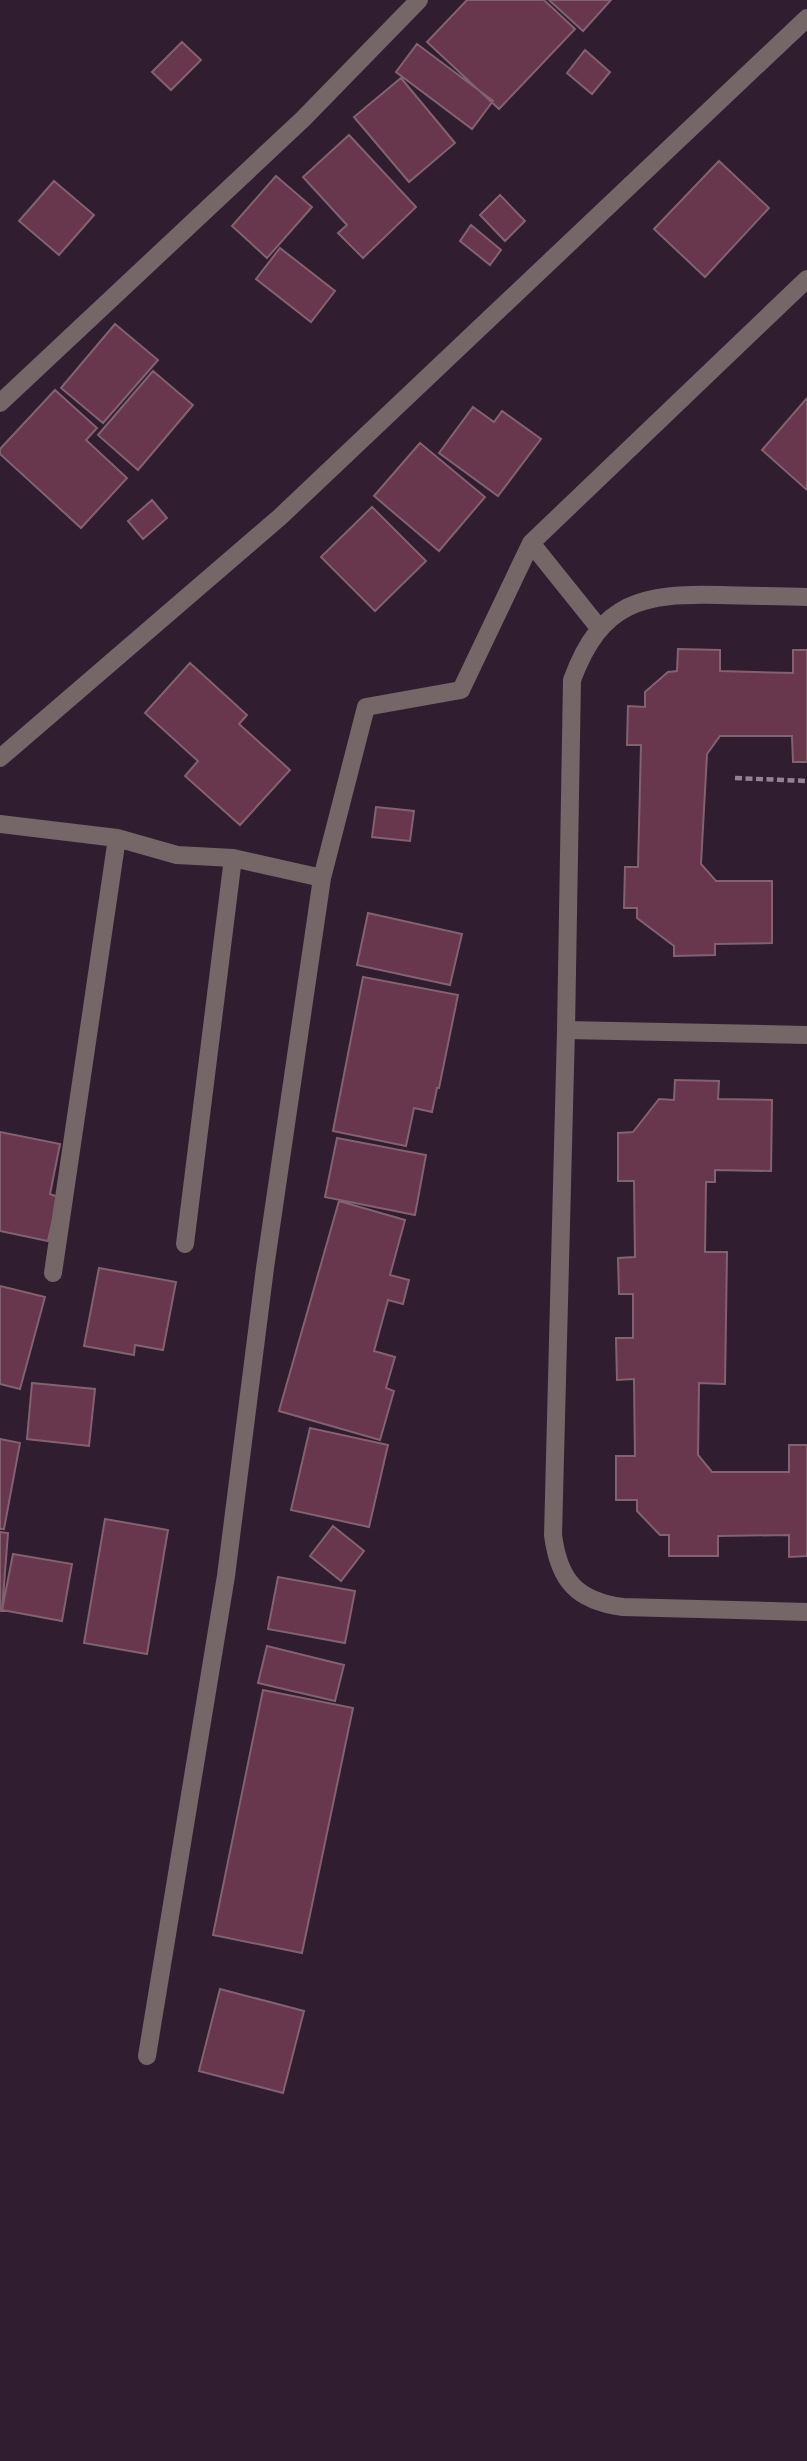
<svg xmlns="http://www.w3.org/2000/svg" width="807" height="2461" viewBox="0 0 807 2461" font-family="Mulish,sans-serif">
<rect width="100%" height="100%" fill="#311d30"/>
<!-- building -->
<path fill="#68364d" stroke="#82626f" stroke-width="2" d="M467 0H544L575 29 499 109 427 42Z
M549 0H611L583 31Z
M182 42 201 60 171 90 152 72Z
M417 44 493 101 472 129 396 72Z
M585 50 610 72 592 94 567 73Z
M401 78 455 143 409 182 354 117Z
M349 135 416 207 363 258 338 233 347 225 303 177Z
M719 161 769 208 705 277 654 229Z
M276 176 312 207 267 258 232 226Z
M54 181 94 215 59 255 19 221Z
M500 195 525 221 505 241 480 215Z
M471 225 501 250 490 265 460 241Z
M280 248 335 291 311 322 256 279Z
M115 324 158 360 103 423 61 388Z
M153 371 193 405 138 470 98 435Z
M55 390 97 428 86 440 127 478 81 528 0 454V449Z
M807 398V490L762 450Z
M473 407 494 422 502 411 541 439 498 496 439 453Z
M420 443 485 497 439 551 374 496Z
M152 500 167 518 143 539 128 521Z
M372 507 426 561 375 611 321 557Z
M678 649 720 650V671L793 673V650H807V762H793L792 736H720L707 754 701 864 716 881H772V943L715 944V955L674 956V946L637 918V908H624L625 867H638L641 745H627L628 706 645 707V692L668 672 677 671Z
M190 663 247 715 239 724 290 770 240 825 185 776 198 761 145 713Z
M376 807 414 811 410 841 372 837Z
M368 913 462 934 450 985 357 965Z
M363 977 458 995 439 1088H437L432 1112 414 1108 406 1146 333 1131Z
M675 1080 719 1081 718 1099 772 1100 771 1171 715 1170V1182H706L705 1252H727L725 1384 699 1383 698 1455 712 1472H789V1445H807V1556L789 1557V1535L718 1536V1556H669V1535H660L637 1511V1500H616V1456H635L634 1379 617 1380 616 1338H633V1294H619L618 1258 635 1257 634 1181H618V1133L633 1132 659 1099 674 1100Z
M0 1132 60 1144 50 1194 58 1197 48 1241 0 1231Z
M337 1138 426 1155 415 1215 325 1197Z
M339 1201 405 1220 390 1275 409 1280 403 1304 388 1300 374 1351 395 1357 386 1388 394 1391 380 1440 279 1411Z
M99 1268 176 1282 163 1350 135 1345 134 1355 84 1346Z
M0 1286 45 1297 20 1389 0 1384Z
M32 1383 95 1389 89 1446 27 1439Z
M310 1428 388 1445 369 1527 291 1510Z
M0 1439 20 1443 4 1529H0Z
M105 1519 168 1530 147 1654 84 1643Z
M333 1526 364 1551 341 1581 310 1556Z
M0 1532 8 1533 2 1611H0Z
M13 1554 72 1564 62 1621 2 1610Z
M278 1577 355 1591 345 1643 268 1629Z
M267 1646 344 1665 335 1701 258 1683Z
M263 1690 353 1708 302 1953 213 1935Z
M220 1989 304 2011 283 2093 199 2071Z"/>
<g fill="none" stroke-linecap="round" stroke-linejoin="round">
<!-- path -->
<path stroke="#948393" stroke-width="4.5" stroke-dasharray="7 3.5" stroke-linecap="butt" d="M735 778 807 781"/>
<!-- minor -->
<path stroke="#756668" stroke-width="18" d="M0 403 303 119 419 0
M531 543 600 629
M807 597C778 596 749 596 720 595 643 593 601 601 572 680L566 1030 553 1535C559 1581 577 1601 623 1607L807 1612
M0 758 280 517 807 18
M0 824 117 838 177 855 233 858 322 878 265 1268 226 1576 147 2056
M322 878 366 707 461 690 531 543 807 279
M566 1030 807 1035
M185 1244 233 858
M53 1273 117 838"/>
</g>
</svg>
